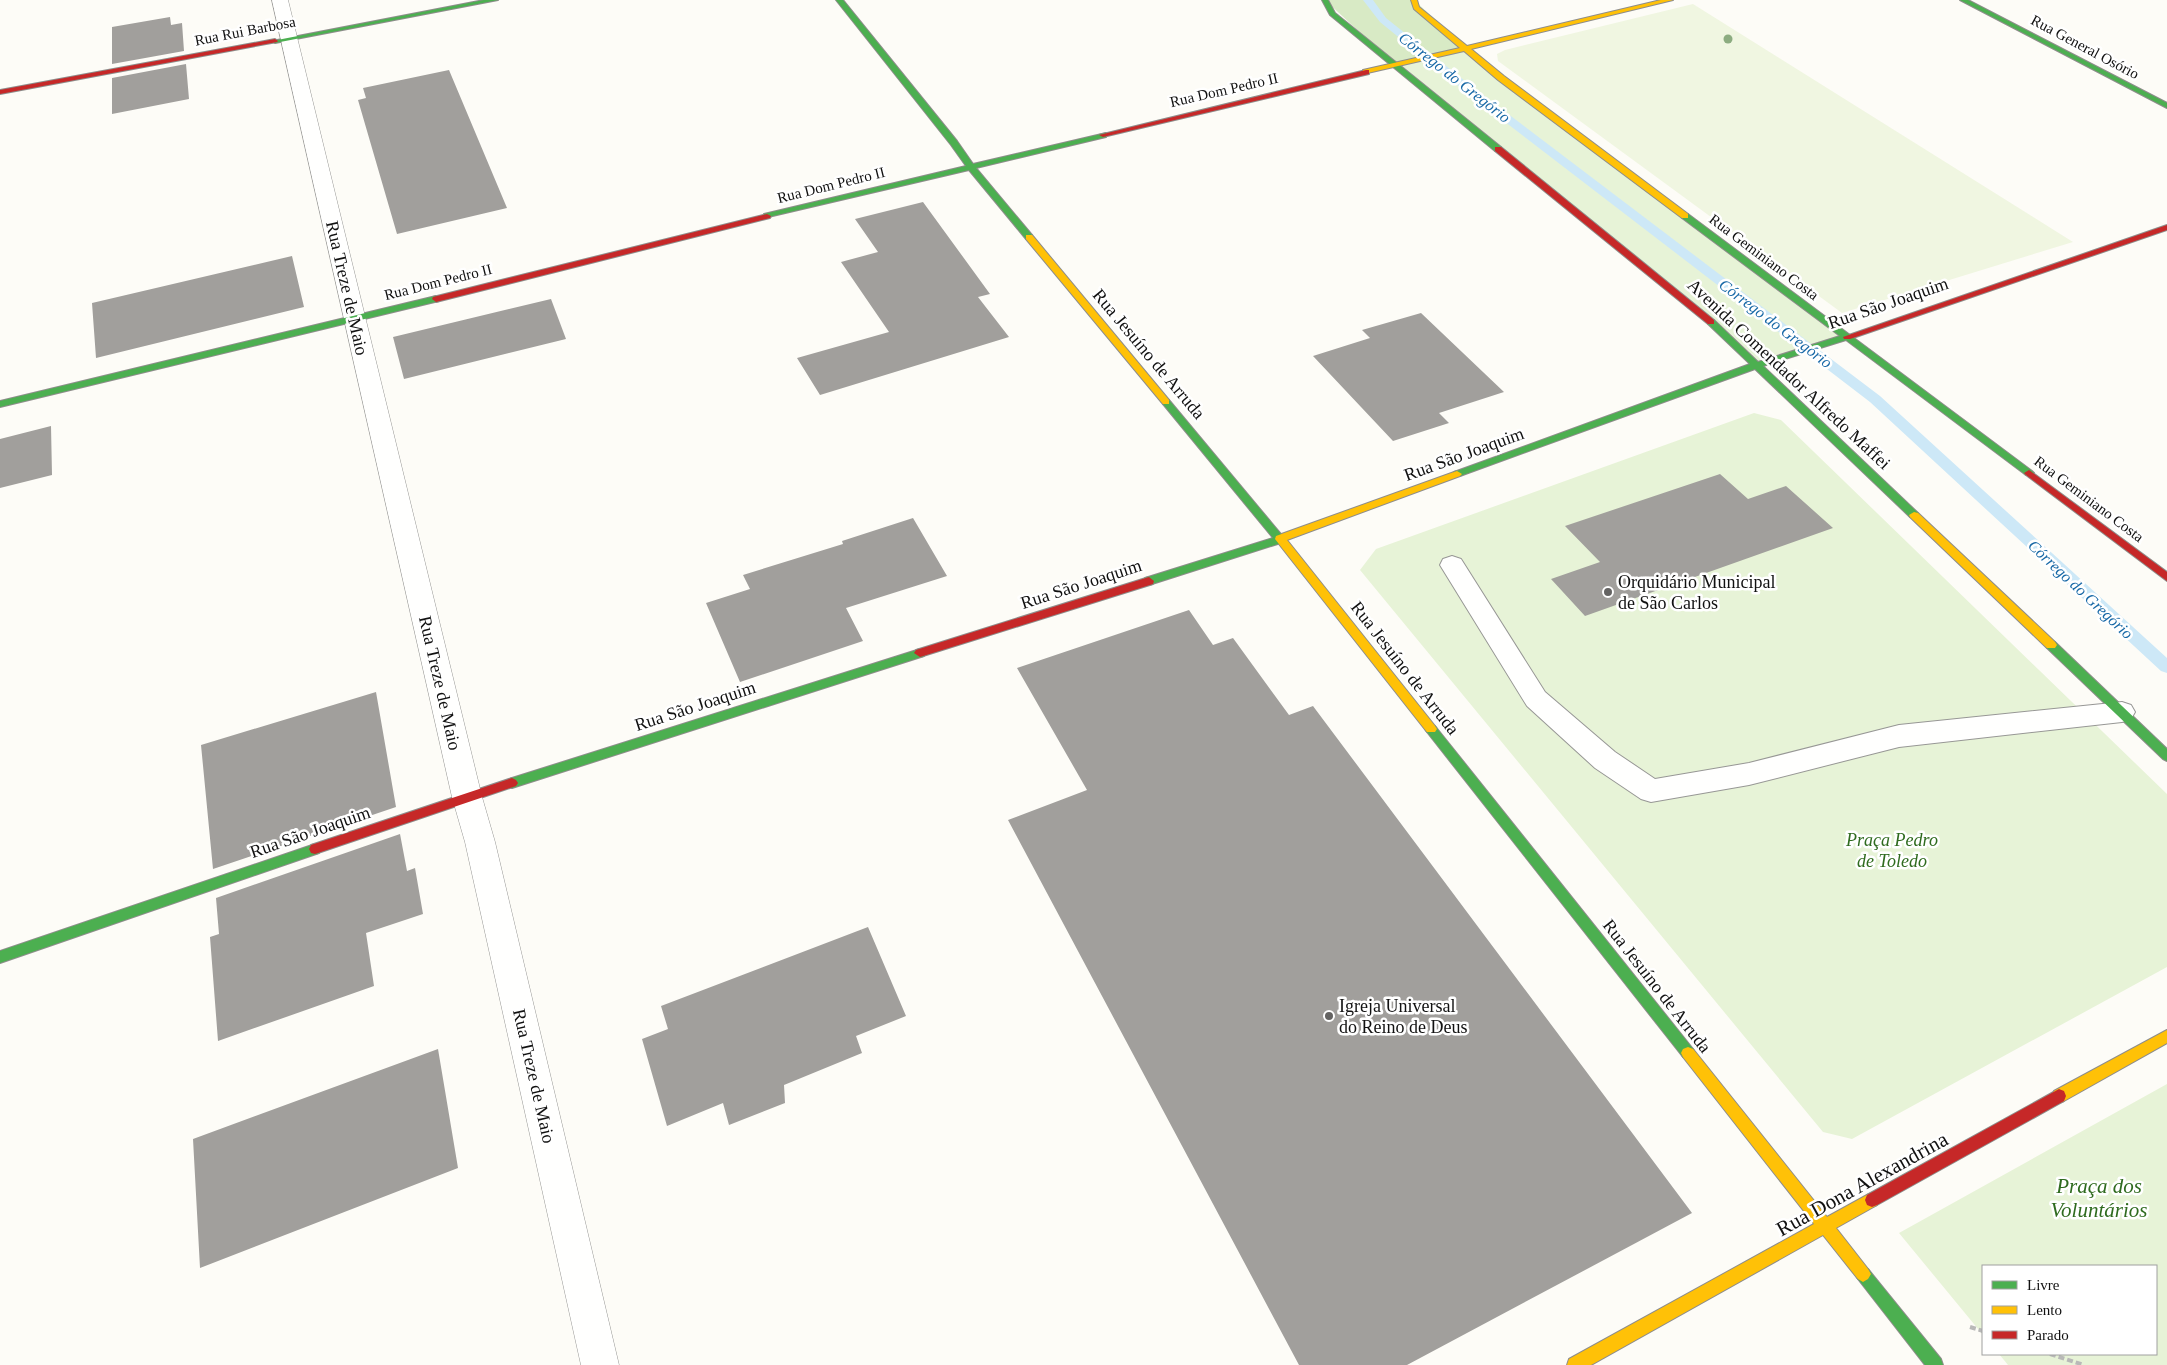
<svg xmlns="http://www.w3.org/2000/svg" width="2167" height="1365" viewBox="0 0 2167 1365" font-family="'Times New Roman',serif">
<rect width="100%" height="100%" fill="#fdfcf7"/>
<!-- green -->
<path fill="#e7f3d7" d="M1466 48 1847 337 1757 365 1396 66Z
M1754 413 1781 420 2167 794V967L1852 1139 1823 1132 1360 570 1376 549Z
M2167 1084V1365H2008L1999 1354H2156V1266H1983V1335L1899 1233Z"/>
<!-- forest -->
<path fill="#d8eac5" d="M1325 0H1414L1466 48 1396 66Z"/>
<!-- pitch -->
<path fill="#f0f6e1" d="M1693 4 2073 242 1842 313 1498 61 1497 54 1505 50Z"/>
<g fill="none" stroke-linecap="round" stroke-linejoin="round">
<!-- stream -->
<path fill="#cde8f7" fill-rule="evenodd" d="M1363 0H1373L1386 18 1470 85 1880 396 2167 658V673L2161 671 1870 402 1462 89 1380 22Z"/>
</g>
<!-- building -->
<path fill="#a19f9c" d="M170 17 171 25 182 23 184 51 112 64V27Z
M186 64 189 99 112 114V78Z
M449 70 507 208 397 234 358 100 366 98 363 88Z
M923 202 990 294 978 297 1009 337 820 395 797 358 889 332 841 262 878 252 855 219Z
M292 256 304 307 96 358 92 303Z
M551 299 566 339 404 379 393 337Z
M1421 313 1504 392 1439 413 1449 423 1393 441 1313 356 1370 338 1362 330Z
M51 426 52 475 0 488V439Z
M1720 474 1748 499 1786 486 1833 528 1585 616 1551 579 1600 562 1565 526Z
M913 518 947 576 846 608 863 641 740 682 706 603 750 589 743 575 843 544 842 541Z
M1189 610 1213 645 1233 638 1289 715 1313 706 1692 1213 1407 1365H1299L1008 820 1087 790 1017 668Z
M376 692 396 807 213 869 201 745Z
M400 834 407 871 415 868 423 914 366 933 374 986 218 1041 210 937 219 934 216 898Z
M868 927 906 1016 856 1036 862 1053 784 1085 785 1103 729 1125 723 1103 667 1126 642 1039 668 1029 661 1006Z
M438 1049 458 1168 200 1268 193 1139Z"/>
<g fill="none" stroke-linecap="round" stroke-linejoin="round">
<defs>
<path id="lane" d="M1452 556 1461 559 1545 692 1615 752 1655 779 1749 763 1899 725 2122 702 2131 705 2135 712 2131 719 2122 722 1899 747 1749 785 1651 802 1641 799 1595 768 1527 706 1440 565 1443 559Z"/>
<path id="street" d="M272 0H288L482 797 495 842 619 1365H581L465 842 452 797Z"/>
<path id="fast" d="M484 0H498L275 43 272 41Z
M836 0H843L957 141 973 164 1106 133V137L976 168 1032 235V239H1026L969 170 764 218V214L966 166 951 145Z
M1322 0H1328L1335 13 1501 147V151H1495L1330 15Z
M1960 0H1968L2167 103V108Z
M1682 214H1688L2032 471 2034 473 2032 475H2026L1846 340 1763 366 1918 513 1919 515 1918 517H1910L1755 369 1460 476H1454L1452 474 1454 472 1750 364 1708 324V320H1714L1758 362 1840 336 1682 218Z
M436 296 440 299 439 301 0 407V401Z
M1166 399 1169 400 1285 539 1284 542 1149 585 1144 581 1145 578 1273 538 1163 404V400Z
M2051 641 2055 642 2167 749V761L2163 759 2047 648 2045 645Z
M920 649 926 653 924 656 512 788 508 786 506 783 508 780 512 778Z
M1431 725 1435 726 1693 1049 1695 1053 1693 1057 1688 1059 1683 1057 1427 732 1425 729 1427 726Z
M315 844 319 845 321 849 319 853 0 963V951Z
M1863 1266 1868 1269 1941 1359 1943 1365H1925L1858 1279 1855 1274 1858 1269Z"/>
<path id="slow" d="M1411 0H1417L1419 7 1467 46 1661 0H1673L1471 49 1504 76 1688 214V218H1682L1498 80 1464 51 1363 74V70L1460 48 1414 9Z
M1026 235H1032L1169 400V404H1163L1026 239Z
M1457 471 1462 474 1460 476 1287 540 1435 726 1437 729 1435 732H1427L1275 539 1276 536Z
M1914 512 1918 513 2055 642 2057 645 2055 648H2047L1910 517 1909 515Z
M2167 1030V1043L2064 1101 2059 1103 2054 1101 2052 1096 2054 1091Z
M1688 1047 1693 1049 1827 1217 1867 1195 1872 1193 1877 1195 1879 1200 1877 1205 1836 1228 1868 1269 1871 1274 1868 1279 1863 1282 1858 1279 1823 1235 1591 1365H1567L1569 1359 1814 1224 1683 1057 1681 1053 1683 1049Z"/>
<path id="jam" d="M275 39 278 41 277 42 0 94V90Z
M1366 70H1369V74L1103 137 1099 135Z
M1495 147H1501L1714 320V324H1708L1495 151Z
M767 214 771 216 770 218 436 302 432 299 433 297Z
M2167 225V230L1850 339H1844L1843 337Z
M2029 470 2167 572V581L2026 475 2024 473Z
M1149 577 1154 581 1153 584 920 657 914 653 916 650Z
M512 778 516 780 518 783 516 786 315 854 311 853 309 849 311 845Z
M2059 1089 2064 1091 2066 1096 2064 1101 1877 1205 1872 1207 1867 1205 1865 1200 1867 1195Z"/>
</defs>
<!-- lane casing -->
<use href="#lane" stroke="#979795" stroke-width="2"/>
<!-- street casing -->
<use href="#street" stroke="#979795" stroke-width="1"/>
<!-- fast casing -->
<use href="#fast" stroke="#8e8d8b" stroke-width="2"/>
<!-- slow casing -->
<use href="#slow" stroke="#8e8d8b" stroke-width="2"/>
<!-- jam casing -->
<use href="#jam" stroke="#8e8d8b" stroke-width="2"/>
<!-- path -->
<path stroke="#b9b9b8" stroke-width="4" stroke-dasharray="6 3" stroke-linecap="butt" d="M1970 1327 1983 1331
M2050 1354 2084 1365"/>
<!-- lane -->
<use href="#lane" fill="#fffffe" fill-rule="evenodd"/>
<!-- street -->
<use href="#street" fill="#fffffe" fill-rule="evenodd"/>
<!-- fast -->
<use href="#fast" fill="#4caf50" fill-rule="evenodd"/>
<!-- slow -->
<use href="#slow" fill="#ffc107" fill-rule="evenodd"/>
<!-- jam -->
<use href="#jam" fill="#c62828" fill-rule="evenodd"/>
</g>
<!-- trees -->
<circle fill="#8cac80" cx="1728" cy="39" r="4.5"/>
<!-- markers -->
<g fill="#646362" stroke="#fff" stroke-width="2">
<circle cx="1608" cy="592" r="5"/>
<circle cx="1329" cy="1016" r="5"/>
</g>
<g text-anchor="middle" stroke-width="5" stroke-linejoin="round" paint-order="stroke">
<!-- far-street labels -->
<g font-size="15" fill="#111" stroke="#fff">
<text transform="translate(245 31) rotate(-11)" y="5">Rua Rui Barbosa</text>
<text transform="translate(2085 47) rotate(28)" y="5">Rua General Osório</text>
<text transform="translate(1224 90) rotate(-13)" y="5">Rua Dom Pedro II</text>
<text transform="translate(831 185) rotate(-14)" y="5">Rua Dom Pedro II</text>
<text transform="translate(1764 257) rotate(37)" y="5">Rua Geminiano Costa</text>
<text transform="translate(438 282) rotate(-14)" y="5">Rua Dom Pedro II</text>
<text transform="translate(2089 499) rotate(37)" y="5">Rua Geminiano Costa</text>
</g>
<!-- far-water labels -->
<g font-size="16" font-style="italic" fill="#1768a6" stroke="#fff">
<text transform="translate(1455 77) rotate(38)" y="6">Córrego do Gregório</text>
<text transform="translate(1776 323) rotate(37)" y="6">Córrego do Gregório</text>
<text transform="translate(2081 589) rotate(43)" y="6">Córrego do Gregório</text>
</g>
<!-- street labels -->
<g font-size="18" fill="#111" stroke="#fff">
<text transform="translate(347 288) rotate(77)" y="6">Rua Treze de Maio</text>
<text transform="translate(1888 303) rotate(-19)" y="6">Rua São Joaquim</text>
<text transform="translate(1149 354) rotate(50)" y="6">Rua Jesuíno de Arruda</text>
<text transform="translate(1789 374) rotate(43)" y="6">Avenida Comendador Alfredo Maffei</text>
<text transform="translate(1464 454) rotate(-20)" y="6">Rua São Joaquim</text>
<text transform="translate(1081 584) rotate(-18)" y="6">Rua São Joaquim</text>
<text transform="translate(1405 668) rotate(52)" y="6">Rua Jesuíno de Arruda</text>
<text transform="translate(440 683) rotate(77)" y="6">Rua Treze de Maio</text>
<text transform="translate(695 706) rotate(-18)" y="6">Rua São Joaquim</text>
<text transform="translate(310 832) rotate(-19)" y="6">Rua São Joaquim</text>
<text transform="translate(1657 986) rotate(52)" y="6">Rua Jesuíno de Arruda</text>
<text transform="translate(534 1076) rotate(77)" y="6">Rua Treze de Maio</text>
</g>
<!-- poi labels -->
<g font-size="18" fill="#111" stroke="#fff" text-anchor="start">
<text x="1618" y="588">Orquidário Municipal<tspan x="1618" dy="21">de São Carlos</tspan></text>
<text x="1339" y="1012">Igreja Universal<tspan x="1339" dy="21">do Reino de Deus</tspan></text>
</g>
<!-- park labels -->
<g font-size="18" font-style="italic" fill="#2f6b1f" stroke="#fff">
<text x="1892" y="846">Praça Pedro<tspan x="1892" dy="21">de Toledo</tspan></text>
</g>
<!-- near-street labels -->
<g font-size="21" fill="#111" stroke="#fff">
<text transform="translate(1862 1184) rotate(-29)" y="7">Rua Dona Alexandrina</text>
</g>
<!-- near-park labels -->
<g font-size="21" font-style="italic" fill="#2f6b1f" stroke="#fff">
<text x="2099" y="1193">Praça dos<tspan x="2099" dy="24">Voluntários</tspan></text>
</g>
</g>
<!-- legend -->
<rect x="1982" y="1265" width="175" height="90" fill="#ffffff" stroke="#a0a0a0"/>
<rect x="1992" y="1281" width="25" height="8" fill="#4caf50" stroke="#a0a0a0"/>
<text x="2027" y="1290" font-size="15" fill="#111111">Livre</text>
<rect x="1992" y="1306" width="25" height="8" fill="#ffc107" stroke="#a0a0a0"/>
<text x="2027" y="1315" font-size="15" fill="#111111">Lento</text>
<rect x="1992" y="1331" width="25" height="8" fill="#c62828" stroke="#a0a0a0"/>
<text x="2027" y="1340" font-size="15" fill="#111111">Parado</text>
</svg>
